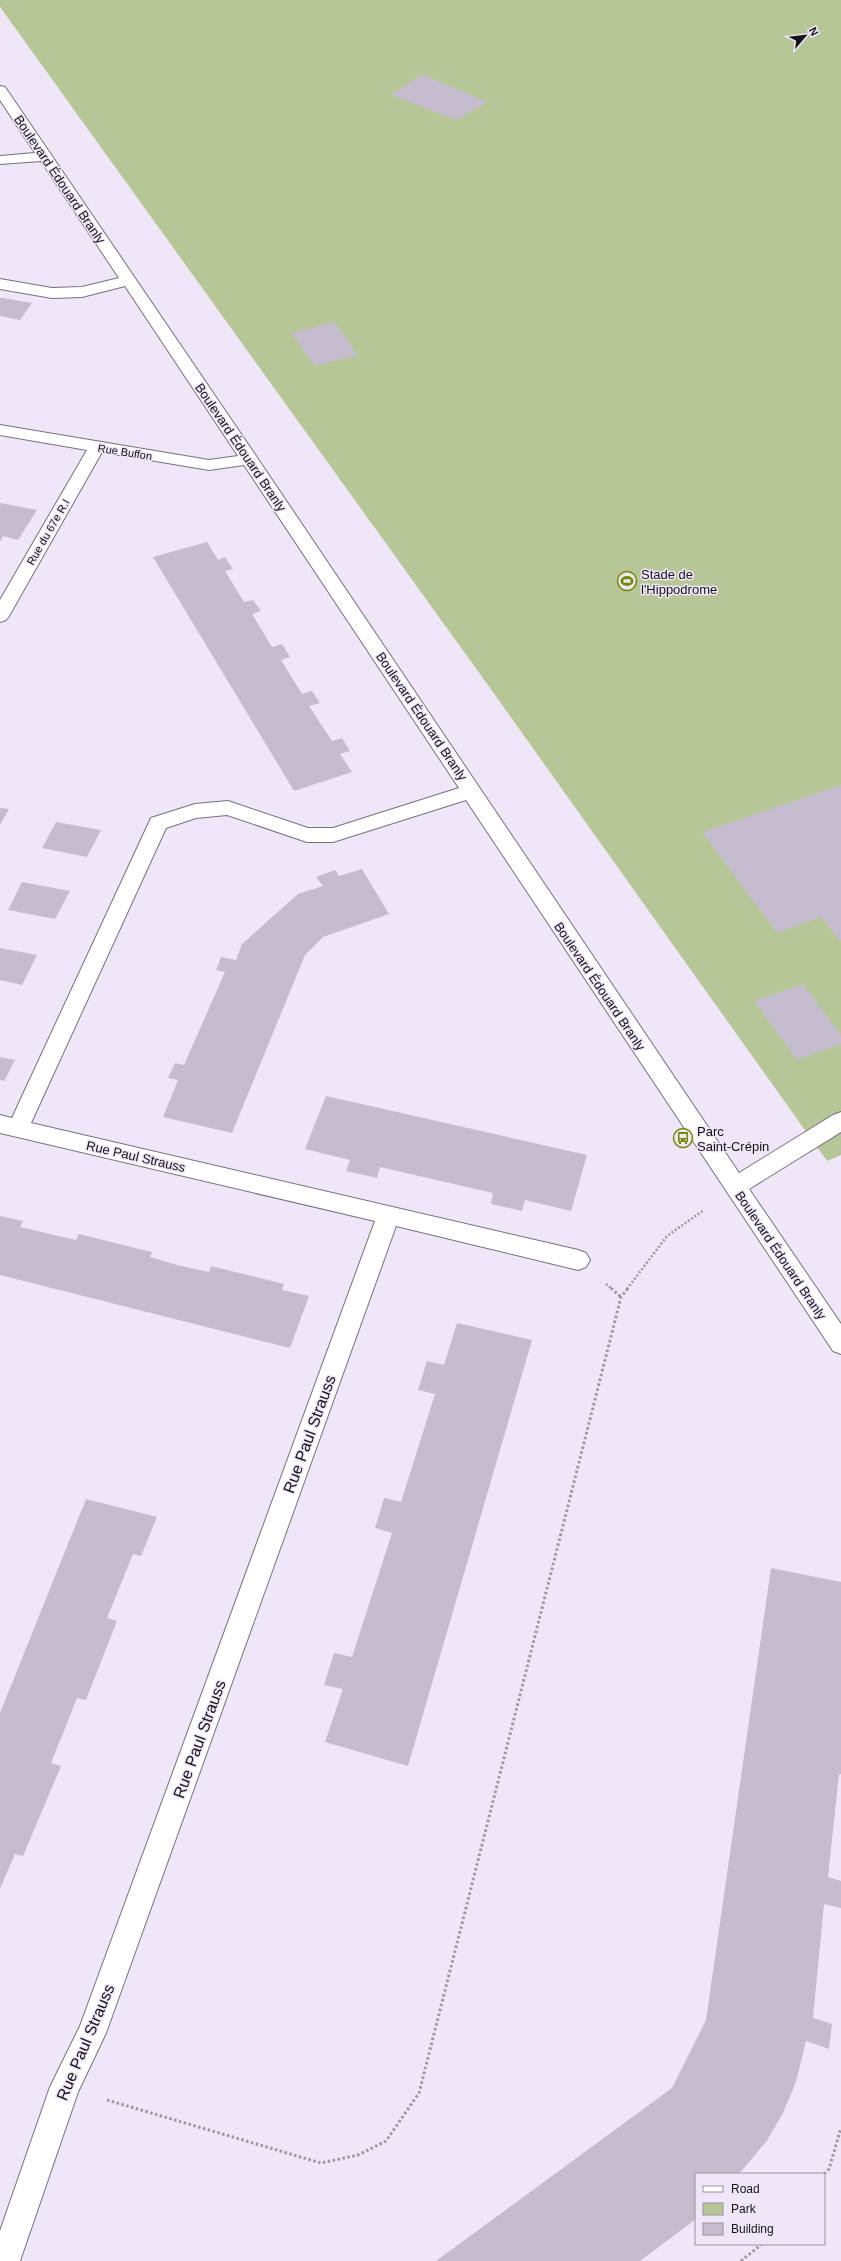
<svg xmlns="http://www.w3.org/2000/svg" width="841" height="2261" viewBox="0 0 841 2261" font-family="Arial,sans-serif">
<rect width="100%" height="100%" fill="#efe7f8"/>
<!-- green -->
<path fill="#b7c697" d="M0 0H841V1155L827 1161 490 688 0 7Z"/>
<!-- building -->
<path fill="#c5bdcd" d="M422 74 487 102 457 120 391 95Z
M0 298H3L32 303 20 320 0 316Z
M334 322 358 355 315 366 291 333Z
M0 503 37 510 18 540 3 536 0 542Z
M207 542 218 560 225 557 233 569 225 571 244 602 253 600 261 611 252 614 272 647 282 644 290 657 281 660 302 694 312 691 320 703 309 706 332 741 342 738 350 751 340 754 352 772 294 791 153 557Z
M841 785V942L821 917 777 933 702 832Z
M0 808 9 809 0 825Z
M56 822 101 830 87 857 42 848Z
M362 869 389 914 323 937 305 955 232 1133 163 1117 178 1080 168 1078 175 1063 184 1065 225 972 216 970 221 957 236 960 242 944 298 894 323 886 316 877 335 870 339 876Z
M22 882 70 891 55 919 8 910Z
M0 948 37 955 22 985 0 980Z
M803 984 841 1035V1044L797 1060 754 1001Z
M0 1057 15 1060 4 1081 0 1080Z
M326 1096 587 1155 571 1211 525 1200 522 1211 491 1204 493 1193 380 1167 377 1178 346 1171 350 1160 305 1149Z
M0 1216 23 1221 20 1227 76 1240 79 1234 115 1243 152 1252 150 1257 177 1265 209 1272 211 1266 284 1284 282 1290 309 1296 290 1348 0 1275Z
M457 1323 532 1340 408 1766 325 1742 343 1689 324 1685 334 1653 352 1657 392 1533 375 1528 384 1498 401 1502 435 1394 418 1390 427 1361 444 1365Z
M86 1499 157 1517 141 1556 133 1554 107 1618 117 1621 86 1700 77 1698 64 1731 51 1763 61 1766 23 1856 15 1854 0 1889V1713Z
M771 1568 841 1582V1774H839L828 1877 841 1881V1908L824 1904 813 2018 832 2024 829 2049 806 2041 796 2082 783 2113 766 2142 739 2174H696V2219L640 2261H436L672 2088 706 2020Z"/>
<g fill="none" stroke-linecap="round" stroke-linejoin="round">
<defs>
<path id="minor" d="M0 86 5 87 258 459 739 1173 833 1115 841 1112V1132L749 1189 841 1324V1354L833 1351 466 800 333 842H307L227 815 196 818 166 828 31 1123 578 1250 586 1253 590 1260 586 1267 578 1270 396 1226 106 2033 78 2092 20 2261H0V2231L50 2087 80 2026 375 1221 0 1133V1115L12 1118 151 818 195 804 228 801 308 828H333L459 788 244 465 209 470 102 452 9 616 6 620 0 622V600L87 450 0 435V425L209 460 238 456 125 286 82 297 52 298 0 289V279L52 288 82 287 119 278 41 161 0 164V156L35 153 0 100Z"/>
</defs>
<!-- minor casing -->
<use href="#minor" stroke="#77707f" stroke-width="2"/>
<!-- path-far1 -->
<path stroke="#9d97a4" stroke-width="2.5" stroke-dasharray="2 2" stroke-linecap="butt" d="M606 1284 612 1289
M627 1289 667 1236 704 1210"/>
<!-- path -->
<path stroke="#9d97a4" stroke-width="3" stroke-dasharray="2.5 2.5" stroke-linecap="butt" d="M611 1288 621 1297
M107 2100 321 2163 358 2155 386 2141 419 2093 621 1297 628 1288
M824 2174 829 2169 841 2128
M741 2261 762 2244"/>
<!-- minor -->
<use href="#minor" fill="#fff" fill-rule="evenodd"/>
</g>
<!-- icons -->
<defs>
<symbol id="stadium-ring" viewBox="-11 -11 22 22"><circle r="9.5" fill="#efe7f8" stroke="#718b02" stroke-width="1.5"/><path d="M0-5a6.5 5 0 1 0 0 10a6.5 5 0 1 0 0-10ZM-3.5-1.8h7v3.6h-7Z" fill="#718b02"/></symbol>
<symbol id="bus-ring" viewBox="-11 -11 22 22"><circle r="9.5" fill="#efe7f8" stroke="#718b02" stroke-width="1.5"/><path d="M-5-6H5V4H4V6H2V4H-2V6H-4V4H-5ZM-3.5-4V0h7V-4ZM-3.5 1.2v1.5H-2V1.2ZM2 1.2v1.5H3.5V1.2Z" fill="#718b02"/></symbol>
</defs>
<g fill-rule="evenodd">
<use href="#stadium-ring" x="616" y="570" width="22" height="22"/>
<use href="#bus-ring" x="672" y="1127" width="22" height="22"/>
</g>
<g text-anchor="middle" stroke-width="3" stroke-linejoin="round" paint-order="stroke">
<!-- far-street labels -->
<g font-size="11" fill="#151218" stroke="#efe7f8">
<text transform="translate(125 452) rotate(9)" y="4">Rue Buffon</text>
<text transform="translate(48 532) rotate(-60)" y="4">Rue du 67e R.I</text>
</g>
<!-- street labels -->
<g font-size="13" fill="#151218" stroke="#efe7f8">
<text transform="translate(60 179) rotate(56)" y="5">Boulevard Édouard Branly</text>
<text transform="translate(241 447) rotate(56)" y="5">Boulevard Édouard Branly</text>
<text transform="translate(422 716) rotate(56)" y="5">Boulevard Édouard Branly</text>
<text transform="translate(600 986) rotate(56)" y="5">Boulevard Édouard Branly</text>
<text transform="translate(136 1156) rotate(13)" y="5">Rue Paul Strauss</text>
<text transform="translate(781 1255) rotate(56)" y="5">Boulevard Édouard Branly</text>
</g>
<!-- poi labels -->
<g font-size="13" fill="#151218" stroke="#efe7f8" text-anchor="start">
<text x="641" y="579">Stade de<tspan x="641" dy="15">l'Hippodrome</tspan></text>
<text x="697" y="1136">Parc<tspan x="697" dy="15">Saint-Crépin</tspan></text>
</g>
<!-- near-street labels -->
<g font-size="16" fill="#151218" stroke="#efe7f8">
<text transform="translate(309 1434) rotate(-70)" y="6">Rue Paul Strauss</text>
<text transform="translate(199 1739) rotate(-70)" y="6">Rue Paul Strauss</text>
<text transform="translate(85 2042) rotate(-67)" y="6">Rue Paul Strauss</text>
</g>
</g>
<!-- legend -->
<rect x="695" y="2173" width="130" height="72" fill="#efe7f8" stroke="#98929e"/>
<rect x="703" y="2186" width="20" height="6" fill="#ffffff" stroke="#98929e"/>
<text x="731" y="2193" font-size="12" fill="#151218">Road</text>
<rect x="703" y="2203" width="20" height="12" fill="#b7c697" stroke="#98929e"/>
<text x="731" y="2213" font-size="12" fill="#151218">Park</text>
<rect x="703" y="2223" width="20" height="12" fill="#c5bdcd" stroke="#98929e"/>
<text x="731" y="2233" font-size="12" fill="#151218">Building</text>
<!-- north arrow -->
<g transform="translate(805 36) rotate(62)" stroke="#efe7f8" stroke-width="3" paint-order="stroke">
<path d="M0-3L7 15L0 10L-7 15Z" fill="#151218"/>
<text y="-6" font-size="11" font-weight="bold" text-anchor="middle" fill="#151218">N</text>
</g>
</svg>
